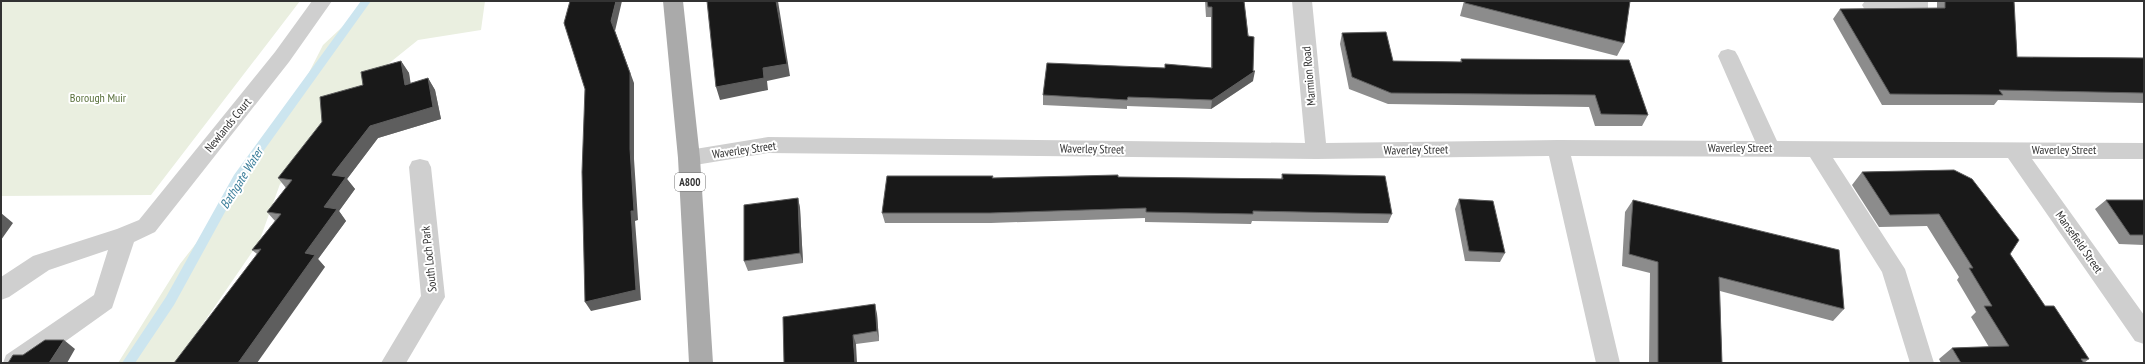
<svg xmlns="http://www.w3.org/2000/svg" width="2145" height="364" viewBox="0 0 2145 364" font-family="'PT Sans Narrow',sans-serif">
<rect width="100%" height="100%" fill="#fff"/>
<!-- green -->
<path fill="#eaefe0" d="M1 1H300L151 195 1 196Z
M370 1H485L481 30 418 40 367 81 319 148 280 184 259 242 176 363H118L180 264 237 191 290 110 323 45Z"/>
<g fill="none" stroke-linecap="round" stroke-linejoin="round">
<!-- stream -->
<path fill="#cce5ef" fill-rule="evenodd" d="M361 1H371L242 181 174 305 135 363H122L166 297 234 175Z"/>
<!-- minor -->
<path fill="#cfcfcf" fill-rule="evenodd" d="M312 1H332L289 62 155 232 134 242 112 308 35 363H3L6 355 94 295 108 250 49 270 9 297 1 300V277L33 256 117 229 139 220 275 52Z
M1292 1H1312L1326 143 1558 140 1755 141 1718 56 1721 51 1728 49 1735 51 1738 56 1777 141 2144 143V159H2032L2144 315V344L2135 341 2008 158H1833L1905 269 1934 363H1910L1882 272 1810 157 1571 156 1620 363H1596L1549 156 1316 159 768 153 689 166 681 164 678 158 681 152 689 150 768 137 1305 143Z
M1865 1H1928V8L1925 13 1918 15 1872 12 1865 10 1862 5Z
M420 159 428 161 431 167 445 297 406 363H381L421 296 409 167 412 161Z"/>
<!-- major -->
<path fill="#aaa" fill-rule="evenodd" d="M663 1H683L700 158 713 363H689L678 158Z"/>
</g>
<!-- wall -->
<path fill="#8c8c8c" d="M1205 1H1244L1253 71V81L1211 109 1127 106V109L1043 105V95L1165 68H1211V17H1206Z
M1464 1H1630L1624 43 1617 56 1460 16Z
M1937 1H2014L2017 57 2144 58V103L1998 100 1994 105H1882L1833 19 1840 9 1937 8Z
M1342 33 1393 61 1460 62 1461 59 1629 60 1648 115 1642 126H1595L1589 107 1388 104 1349 89 1340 44Z
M401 61 409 73 410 84 428 78 435 90 441 119 378 138 347 179 355 189 339 211 346 221 318 259 325 267 257 254 252 250 275 221 267 212 286 188 278 178Z
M1954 170 2045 306 2089 359 2084 363H1941L1939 359 1952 348 1989 347 1971 317 1976 312 1957 280 1959 277 1927 226 1879 227 1852 185 1862 172Z
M1282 174 1392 214 1388 223 1252 221 1251 224 1145 222V218L991 223H885L882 213 993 178 1118 177 1281 179Z
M798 198 800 208 803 263 748 271 744 261Z
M1459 199 1505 253 1500 262 1465 261 1455 209Z
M1633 200 1844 309 1833 321 1720 291 1722 363H1649L1650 273 1622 266 1625 212Z
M2106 200H2144V245L2119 244 2095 209Z
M877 314 879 341 856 344 784 363Z"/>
<!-- shaded-wall -->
<path fill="#5e5e5e" d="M616 1H622L615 31 634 83V159L638 220 635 221 641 300 591 311 585 302 611 21Z
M776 1H778L790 76 767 81 768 90 720 100 716 87 763 68Z
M401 61 409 73 413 97 405 85Z
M1255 71 1253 81 1211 109 1212 100Z
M428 78 435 90 441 119 378 138 347 179 355 189 339 211 346 221 318 259 325 267 257 363H238L305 253 324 207 332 175 370 126Z
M798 198 800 208 803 263 800 253Z
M1 213 13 223 1 240Z
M875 304 877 314 879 341 877 331Z
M853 335 856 344 857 363H855Z
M64 340 75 349 67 363H49Z"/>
<!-- building -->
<path fill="#191919" stroke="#5e5e5e" d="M570 1H616L611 21 630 73V149L634 211H631L636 290 585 302 582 172 585 89 564 23Z
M707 1H776L787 64 763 68 764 78 716 87Z
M1207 1H1244L1248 36 1254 37 1253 71H1255L1212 100 1128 97 1127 100 1043 95 1047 63 1165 68V64L1212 68V7H1208Z
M1465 1H1630L1624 43 1465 3Z
M1945 1H2014L2017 57 2144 58V93L1999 90 2003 95 1890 94 1840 9 1945 8Z
M1386 32 1393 61 1462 62 1461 59 1629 60 1648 115 1601 114 1595 95 1391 93 1352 77 1342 33Z
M401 61 405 85 428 78 433 107 370 126 332 175 346 177 324 207 337 209 305 253 315 255 238 363H174L261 249 252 250 281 214 267 212 292 180 278 178 322 122 320 97 363 85 361 72Z
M1954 170 1972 179 2019 240 2010 254 2045 306H2054L2089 359H2081L2084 363H1961L1952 348 2009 346 1984 306H1992L1969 268H1973L1939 214 1890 215 1862 172Z
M1282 174 1385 176 1392 214 1253 211V214L1146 212V208L990 213H882L887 176H993L992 178 1118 175V177L1283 179Z
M798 198 800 253 744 261V205Z
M1459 199 1493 201 1505 253 1469 251Z
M1633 200 1839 250 1844 309 1719 277 1722 363H1658V262L1629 254Z
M2106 200H2144V235H2130Z
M875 304 877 331 853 335 855 363H784L783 317Z
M45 340H64L49 363H8L13 355H23Z"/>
<g text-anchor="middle" stroke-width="4" stroke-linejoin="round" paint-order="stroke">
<!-- shield labels -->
<rect fill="#fff" stroke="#707070" stroke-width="1" x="675" y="173" width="30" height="18" rx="3"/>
<g font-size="11" font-weight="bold" fill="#323232">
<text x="690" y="186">A800</text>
</g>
<!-- street labels -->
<g font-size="12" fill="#323232" stroke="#fff">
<text transform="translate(1309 76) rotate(-95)" y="4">Marmion Road</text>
<text transform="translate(228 125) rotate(-51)" y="4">Newlands Court</text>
<text x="1740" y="152">Waverley Street</text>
<text transform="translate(1092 149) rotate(1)" y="4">Waverley Street</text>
<text transform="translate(744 150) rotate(-8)" y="4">Waverley Street</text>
<text transform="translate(1416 150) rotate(-1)" y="4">Waverley Street</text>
<text x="2064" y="154">Waverley Street</text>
<text transform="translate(2079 242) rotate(55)" y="4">Mansefield Street</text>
<text transform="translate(429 259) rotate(-96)" y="4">South Loch Park</text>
</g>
<!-- park labels -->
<g font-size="12" fill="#5a713c" stroke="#fff">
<text x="98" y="102">Borough Muir</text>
</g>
<!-- water labels -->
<g font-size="13" font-style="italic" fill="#3b7e9a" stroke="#fff">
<text transform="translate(241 178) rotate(-58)" y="5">Bathgate Water</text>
</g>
</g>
<!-- border -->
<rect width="2145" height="364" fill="none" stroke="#323232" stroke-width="4"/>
</svg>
